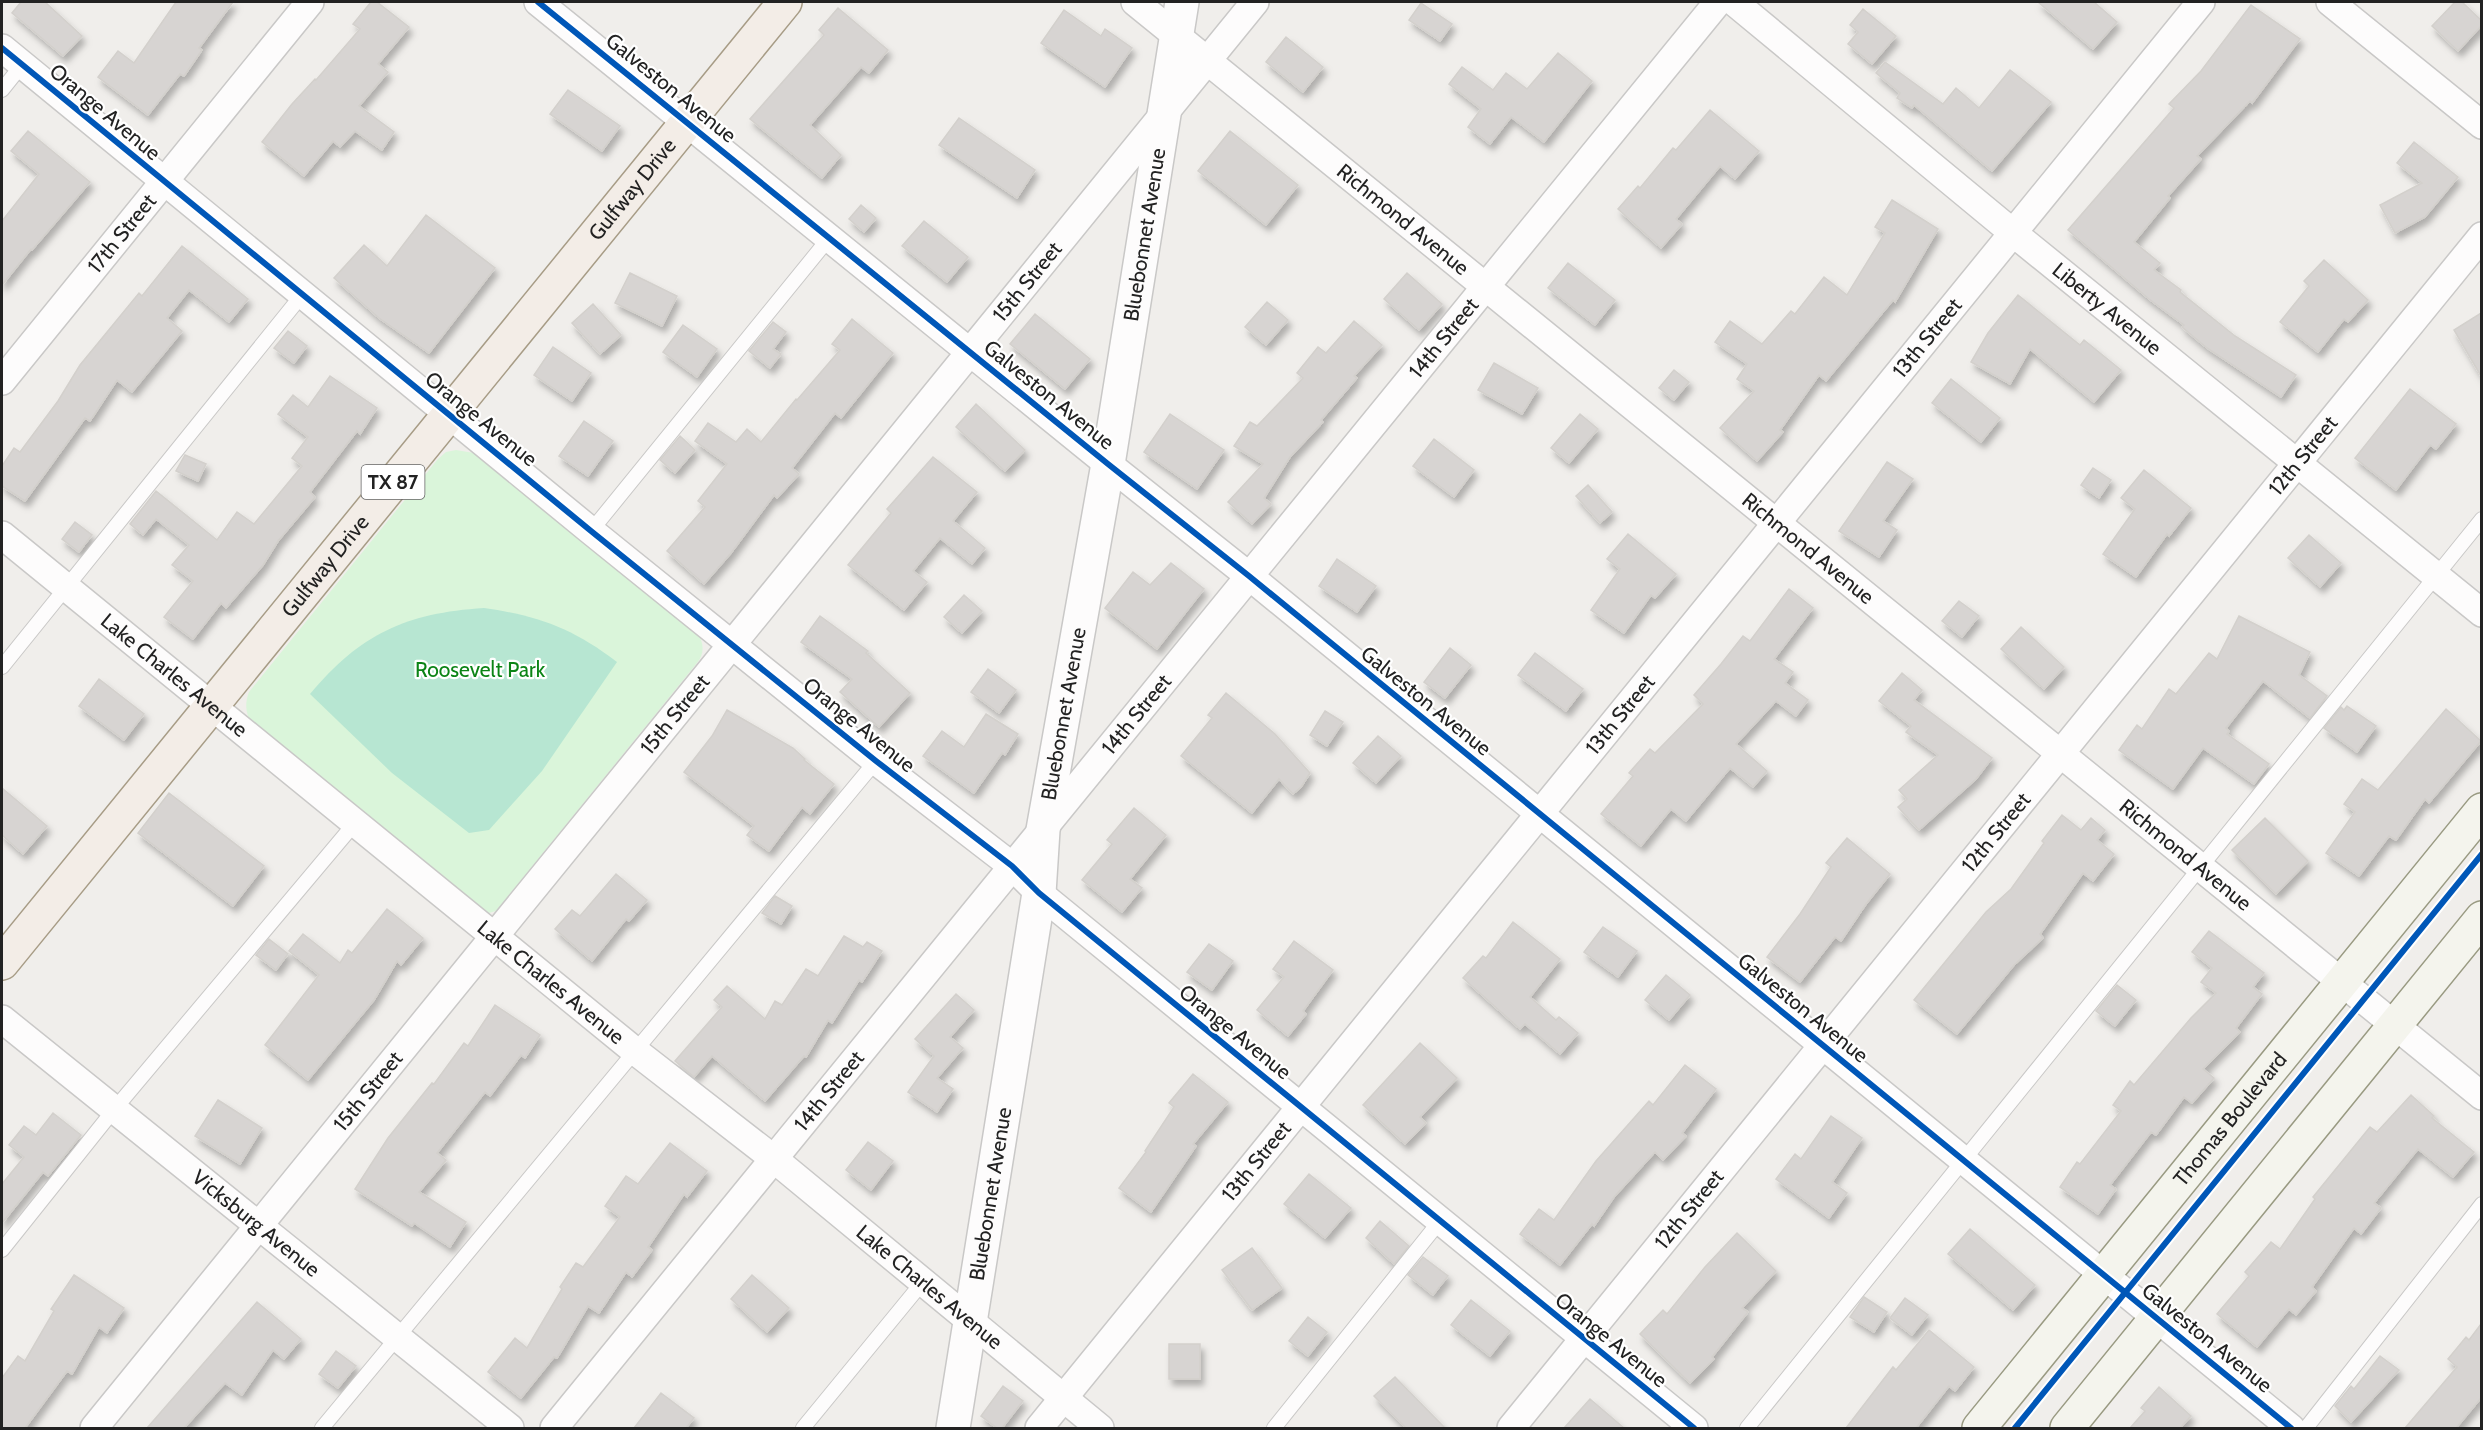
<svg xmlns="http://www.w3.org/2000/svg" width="2483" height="1430" viewBox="0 0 2483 1430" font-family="Cabin,sans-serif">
<defs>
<filter id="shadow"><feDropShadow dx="3.5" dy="6" stdDeviation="3" flood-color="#0004"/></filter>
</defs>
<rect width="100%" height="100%" fill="#f0eeeb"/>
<!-- park -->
<path fill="#daf5da" d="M456 450 474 453 697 632C704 643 705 653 697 663L496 911 485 914 253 726C246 715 244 705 249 692L438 459 446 452Z"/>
<!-- pitch -->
<path fill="#b7e6d2" d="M484 608C539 616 572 628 617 662L542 771 489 830 469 833 392 773 310 694C360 634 406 613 484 608Z"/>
<!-- building -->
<path fill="#d7d4d2" stroke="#d3d0cc" stroke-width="1.5" filter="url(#shadow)" d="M21 2H45L82 36 63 56 12 13Z
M176 2H233L199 48 202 50 184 76 180 74 148 115 98 77 118 51 134 63Z
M371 2H377L409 27 378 64 388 72 359 106 394 132 382 150 355 131 340 147 333 141 304 176 262 142 292 104 315 79 316 80 360 29 353 24Z
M2038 2H2094L2117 22 2093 49Z
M2455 2H2462L2481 20V26L2458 51 2432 26Z
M1421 3 1452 24 1440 41 1409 20Z
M2251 5 2300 39 2252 103 2250 101 2197 156 2201 159 2168 196 2170 198 2134 242 2160 263 2154 270 2181 290 2180 292 2235 336 2296 375 2281 397 2207 348 2182 327 2184 325 2149 299 2068 230 2174 108 2169 104 2201 71Z
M838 8 888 50 869 73 861 67 810 125 841 155 822 178 750 119 824 35 819 30Z
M1863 9 1896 36 1872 64 1848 44 1858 32 1850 25Z
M1064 10 1101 36 1105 29 1132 48 1105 87 1041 43Z
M1286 37 1323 67 1303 92 1266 62Z
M1558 53 1592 81 1544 142 1511 117 1490 144 1468 127 1481 109 1449 84 1462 67 1493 90 1506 73 1527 89Z
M1885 62 1943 104 1956 88 1979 108 2010 70 2051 102 1992 171 1914 105 1912 108 1897 98 1900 93 1876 73Z
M568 90 620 126 602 151 550 114Z
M1710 110 1759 151 1735 179 1720 166 1676 219 1682 224 1661 248 1618 209 1638 186 1640 188 1673 148 1676 150Z
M959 118 1035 170 1017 198 939 145Z
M28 131 90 182 32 250 31 249 2 285V221L39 174 11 151Z
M1230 131 1298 185 1266 225 1198 171Z
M2414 142 2458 177 2425 217 2395 233 2380 205 2422 183 2397 163Z
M1892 200 1938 229 1895 302 1893 300 1826 381 1819 375 1780 430 1783 432 1757 461 1720 428 1754 391 1737 379 1747 364 1715 342 1730 321 1762 344 1791 311 1795 314 1824 277 1847 295 1885 233 1875 227Z
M861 205 876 218 864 232 849 219Z
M426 215 495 268 429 353 379 318 334 278 364 245 387 266Z
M924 221 968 257 947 282 902 246Z
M182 246 248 299 229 322 189 290 167 318 182 331 132 392 117 380 90 421 85 418 25 501 2 486V466L14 448 20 452 58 401 80 365 139 293 142 296Z
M2324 260 2368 300 2348 322 2344 319 2318 352 2280 322 2309 286 2304 281Z
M1568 263 1615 300 1595 325 1548 288Z
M630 273 677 296 662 326 615 303Z
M1407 273 1442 304 1419 330 1384 299Z
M2018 295 2080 345 2084 340 2121 370 2094 402 2030 349 2010 384 1971 362 1988 333Z
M1267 302 1288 320 1266 345 1245 327Z
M593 304 621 335 600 354 572 323Z
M2481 313V376L2454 330Z
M1035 314 1090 359 1065 389 1010 344Z
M852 319 893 353 841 418 835 413 792 468 799 474 777 498 774 495 731 553 704 584 667 551 705 507 698 501 727 464 695 441 708 423 736 442 747 429 761 442 796 399 797 400 840 350 832 344Z
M1354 321 1382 345 1354 376 1357 378 1321 420 1323 422 1290 457 1264 498 1271 504 1252 524 1228 502 1263 464 1234 446 1250 422 1257 426 1303 378 1297 373 1318 347 1326 353Z
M773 322 786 332 773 349 781 354 770 368 749 351Z
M683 325 717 349 697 377 663 352Z
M288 331 307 346 294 363 274 348Z
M553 347 591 373 572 401 534 375Z
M1494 363 1538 388 1522 414 1478 390Z
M1674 370 1689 382 1674 400 1659 388Z
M330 376 377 408 360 434 357 431 310 492 315 497 278 541 263 565 226 608 221 603 193 639 164 617 193 581 172 565 189 545 156 519 143 535 130 524 156 491 217 540 237 512 254 524 302 466 292 458 308 437 278 414 293 395 308 407Z
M1951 379 2000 418 1981 442 1932 403Z
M2410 389 2456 424 2436 449 2430 445 2396 490 2355 458Z
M976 404 1025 450 1005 471 956 427Z
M1170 414 1224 450 1197 489 1144 452Z
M1580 414 1598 429 1569 463 1551 448Z
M584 421 613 441 588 476 559 456Z
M680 436 695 450 675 473 660 460Z
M1434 439 1474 470 1454 497 1413 466Z
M185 455 206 464 198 481 176 471Z
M933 457 977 492 953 521 985 548 972 564 940 538 913 571 927 582 904 610 848 565 891 513 887 509Z
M1887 462 1913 479 1883 521 1897 530 1879 557 1839 531Z
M2093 468 2111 480 2099 498 2081 485Z
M2144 470 2191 508 2169 536 2167 534 2136 577 2103 554 2135 509 2121 498Z
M1588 485 1612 512 1600 523 1576 496Z
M75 522 92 535 79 552 62 539Z
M1628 534 1676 574 1655 598 1651 595 1624 633 1591 610 1620 569 1607 559Z
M2309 535 2341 563 2320 587 2288 558Z
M1337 559 1376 586 1357 612 1319 586Z
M1171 563 1204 589 1157 649 1105 608 1133 572 1150 585Z
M1789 589 1813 608 1774 659 1793 672 1785 683 1808 700 1796 716 1776 701 1736 744 1767 771 1753 787 1730 768 1686 821 1671 809 1641 846 1601 814 1633 776 1629 773 1650 749 1655 753 1703 704 1694 695 1721 664 1743 636 1750 641Z
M964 595 982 611 962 633 944 617Z
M1959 601 1979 616 1962 637 1942 621Z
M820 616 868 651 866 653 910 693 879 727 840 692 852 679 801 642Z
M2239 616 2310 652 2299 675 2327 696 2310 718 2263 681 2226 728 2229 731 2227 734 2269 764 2254 784 2203 748 2173 789 2119 750 2137 725 2142 729 2169 689 2176 694 2209 653 2217 659Z
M2021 627 2064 667 2044 689 2001 649Z
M1450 648 1471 665 1445 698 1424 682Z
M1535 653 1583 689 1566 711 1518 675Z
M988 669 1016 690 999 713 971 692Z
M1902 673 1922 690 1914 700 1992 758 1976 779 1919 830 1898 807 1907 799 1899 790 1938 755 1906 732 1911 726 1879 701Z
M99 679 144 714 124 740 79 706Z
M1226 693 1275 734 1310 773 1301 787 1293 794 1279 779 1252 813 1181 756 1212 718 1208 715Z
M2347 706 2376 726 2357 752 2324 728 2341 707 2344 710Z
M2446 709 2481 741 2429 803 2425 799 2396 840 2389 836 2359 876 2326 853 2355 812 2344 804 2362 779 2378 790Z
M727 710 793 748 805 759 804 760 834 784 810 814 802 807 769 851 747 835 754 826 684 772 712 736Z
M1325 711 1343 722 1327 746 1310 735Z
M986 714 1018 734 1005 755 1002 753 974 793 923 756 942 731 964 747Z
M1378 736 1401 756 1376 783 1353 763Z
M2 788 47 826 23 854 2 835Z
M169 793 264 866 233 906 138 833Z
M1134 808 1166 835 1130 879 1142 888 1122 912 1082 880 1112 844 1107 840Z
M2062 815 2081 830 2091 818 2105 830 2097 840 2114 854 2093 881 2083 873 2040 934 2043 938 2014 965 1957 1034 1914 1000 1986 912 2011 889 2044 843 2042 841Z
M2265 818 2308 861 2276 894 2232 850Z
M1847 838 1890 874 1866 904 1841 941 1835 937 1800 982 1767 957 1800 914 1831 867 1826 863Z
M616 874 647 900 629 921 626 919 592 961 555 929 572 910 580 916Z
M775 896 792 906 781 924 762 913Z
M387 909 423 938 401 965 397 961 374 1000 308 1080 265 1045 319 975 289 951 303 934 340 963 348 950 352 953Z
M1513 922 1560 959 1530 997 1556 1020 1559 1017 1578 1033 1560 1054 1525 1024 1520 1029 1463 978 1483 956 1486 958Z
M1603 927 1637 951 1618 977 1584 952Z
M2209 931 2264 973 2253 987 2262 994 2236 1028 2240 1032 2203 1069 2214 1078 2192 1103 2184 1097 2156 1135 2151 1132 2110 1185 2116 1189 2098 1214 2060 1187 2077 1162 2080 1164 2121 1111 2113 1105 2130 1081 2134 1085 2191 1018 2216 993 2201 982 2212 968 2192 952Z
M844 936 863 947 867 942 882 951 862 982 859 980 832 1023 828 1020 806 1057 804 1056 765 1101 712 1056 694 1077 675 1061 722 1007 714 1000 727 986 765 1019 775 1001 782 1005 806 969 818 976Z
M269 939 288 954 276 970 256 955Z
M1294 941 1333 970 1303 1011 1306 1014 1288 1036 1257 1010 1284 977 1273 969Z
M1209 944 1233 961 1212 990 1187 972Z
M1666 975 1690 995 1669 1020 1645 1000Z
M2117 985 2136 1000 2115 1026 2096 1011Z
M956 994 974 1010 950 1037 963 1048 937 1078 953 1089 937 1112 908 1092 934 1056 915 1039Z
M495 1005 540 1035 525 1058 521 1055 490 1096 485 1092 437 1153 446 1160 419 1192 466 1222 450 1247 414 1223 412 1226 355 1189 388 1138 432 1083 434 1084 464 1043 468 1046Z
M1420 1043 1457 1078 1420 1117 1426 1123 1405 1144 1363 1105Z
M1685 1065 1716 1089 1682 1133 1686 1136 1663 1160 1655 1152 1614 1197 1594 1226 1592 1224 1560 1265 1520 1234 1539 1209 1554 1220 1596 1161 1649 1101 1653 1105Z
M1193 1074 1228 1102 1193 1144 1196 1146 1151 1212 1119 1188 1146 1152 1145 1151 1174 1107 1169 1103Z
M2411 1095 2434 1116 2432 1118 2474 1152 2453 1177 2418 1149 2374 1203 2381 1208 2361 1234 2354 1228 2312 1287 2316 1291 2296 1315 2289 1309 2257 1347 2217 1314 2249 1276 2245 1272 2271 1242 2280 1249 2315 1199 2313 1197 2370 1127 2377 1132Z
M218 1100 262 1128 240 1164 195 1136Z
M53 1113 81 1135 48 1176 43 1172 2 1223V1184L24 1157 9 1145 24 1126 36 1135Z
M1831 1116 1862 1138 1832 1182 1847 1193 1829 1218 1776 1179 1795 1154 1801 1159Z
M868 1142 893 1161 871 1190 846 1170Z
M670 1143 707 1171 687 1197 684 1194 648 1247 652 1250 632 1277 626 1272 599 1313 588 1306 557 1358 554 1357 521 1398 488 1372 515 1338 527 1348 562 1289 560 1287 576 1263 583 1267 620 1217 605 1206 626 1176 638 1184Z
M1309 1174 1351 1208 1325 1238 1284 1204Z
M1380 1221 1409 1246 1394 1264 1366 1238Z
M1970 1229 2035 1285 2013 1310 1948 1254Z
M1737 1233 1776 1271 1742 1308 1748 1312 1712 1357 1714 1359 1690 1383 1640 1334 1663 1310 1667 1314 1705 1267Z
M1252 1248 1282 1288 1252 1310 1222 1270Z
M1423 1257 1448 1276 1433 1295 1408 1275Z
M74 1275 124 1308 107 1333 99 1327 72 1374 67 1371 25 1428H2V1378L18 1356 25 1361 54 1311 51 1309Z
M752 1275 789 1308 767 1332 731 1299Z
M1864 1297 1887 1312 1874 1332 1850 1317Z
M1905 1298 1928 1315 1912 1335 1890 1318Z
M1471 1300 1510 1331 1490 1356 1451 1325Z
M257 1302 301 1339 284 1359 273 1350 242 1395 225 1383 184 1428H147Z
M1308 1317 1327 1332 1308 1356 1289 1341Z
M2481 1324V1398L2456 1428H2405L2457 1367 2448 1359 2466 1337 2469 1340Z
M1929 1330 1974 1367 1955 1391 1949 1386 1916 1428H1846L1893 1367 1896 1370Z
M1169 1344H1200V1379H1169Z
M336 1351 356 1366 338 1388 319 1374Z
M2380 1356 2399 1370 2351 1422 2335 1406 2351 1386 2354 1389Z
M1395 1377 1445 1428H1406L1374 1396Z
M1003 1386 1023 1401 1002 1428H997L981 1416Z
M2159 1387 2191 1416 2180 1428H2130L2145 1411 2141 1408Z
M661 1393 694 1418 686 1428H634Z
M1590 1399 1624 1428H1564Z"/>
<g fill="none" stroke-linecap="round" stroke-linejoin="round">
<defs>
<path id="service" d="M2 90 22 65
M591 531 830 237
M2 667 302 295
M2 1250 113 1111 355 823
M322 1428 876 761
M803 1428 922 1283
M1274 1428 1440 1221
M1747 1428 2482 519
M2306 1428 2482 1204"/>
<g id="minor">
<path d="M538 2 1108 464 1249 576 2291 1428"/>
<path id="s1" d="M1135 2 2482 1096"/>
<path id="s2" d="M1734 2 2012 232 2482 613"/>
<path d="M2330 2 2482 125"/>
<path d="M2 48 591 531 876 761 1012 866 1039 893 1694 1428"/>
<path id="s3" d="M2 381 310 2"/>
<path id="s4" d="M2 535 635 1051 774 1159 1100 1428"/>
<path id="s5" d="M2 1019 510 1428"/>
<path id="s6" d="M94 1428 1255 2"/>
<path id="s7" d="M554 1428 1718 2"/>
<path id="s8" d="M1039 1428 2201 2"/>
<path id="s9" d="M1511 1428 2482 236"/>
</g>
<g id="tertiary">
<path id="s10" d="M953 1428 1039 893 1043 830 1108 464 1182 2"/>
</g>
<g id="secondary">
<path id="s11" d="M1979 1428 2482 810"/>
<path d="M2067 1428 2482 918"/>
</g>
<g id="primary">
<path id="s12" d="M2 963 785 2"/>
</g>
</defs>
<!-- service casing -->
<use href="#service" stroke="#c9c8c7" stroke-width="16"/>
<!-- minor casing -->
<use href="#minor" stroke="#c9c8c7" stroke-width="30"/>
<!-- tertiary casing -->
<use href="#tertiary" stroke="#c9c8c7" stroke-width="36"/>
<!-- secondary casing -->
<use href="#secondary" stroke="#999a82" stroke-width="36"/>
<!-- primary casing -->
<use href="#primary" stroke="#a79c86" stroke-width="36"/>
<!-- service -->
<use href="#service" stroke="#fdfcfc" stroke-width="14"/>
<!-- minor -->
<use href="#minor" stroke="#fdfcfc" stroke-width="27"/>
<!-- tertiary -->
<use href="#tertiary" stroke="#fdfcfc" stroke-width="33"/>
<!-- secondary -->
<use href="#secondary" stroke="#f4f4ed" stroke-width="33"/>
<!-- primary -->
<use href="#primary" stroke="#f3ede7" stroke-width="33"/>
<defs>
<path id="cycleway" d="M538 2 1108 464 1249 576 2291 1428
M2 48 591 531 876 761 1012 866 1039 893 1694 1428
M2015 1428 2482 854"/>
</defs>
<!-- cycleway casing -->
<use href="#cycleway" stroke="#fff" stroke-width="10"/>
<!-- cycleway -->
<use href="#cycleway" stroke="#0057b8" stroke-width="6"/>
</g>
<g text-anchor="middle" stroke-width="4.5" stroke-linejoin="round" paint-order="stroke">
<!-- shield labels -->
<rect fill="#fff" stroke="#646464" stroke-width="1.5" x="361.5" y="465" width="63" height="34" rx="4.5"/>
<g font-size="20" font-weight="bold" fill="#222">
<text x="393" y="489">TX 87</text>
</g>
<!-- street labels -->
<g font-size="21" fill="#222" stroke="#fff">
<text transform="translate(671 88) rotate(39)" y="7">Galveston Avenue</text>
<text transform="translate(105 112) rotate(40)" y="7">Orange Avenue</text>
<text dy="7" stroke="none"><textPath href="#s12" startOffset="998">Gulfway Drive</textPath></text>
<text dy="7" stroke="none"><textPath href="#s1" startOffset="345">Richmond Avenue</textPath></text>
<text dy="7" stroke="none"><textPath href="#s3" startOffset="190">17th Street</textPath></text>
<text dy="7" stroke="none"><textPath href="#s10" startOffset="1209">Bluebonnet Avenue</textPath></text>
<text dy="7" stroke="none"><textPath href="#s6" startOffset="1478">15th Street</textPath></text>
<text dy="7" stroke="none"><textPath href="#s2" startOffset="483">Liberty Avenue</textPath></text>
<text dy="7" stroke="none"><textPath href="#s7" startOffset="1407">14th Street</textPath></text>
<text dy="7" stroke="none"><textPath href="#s8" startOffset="1406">13th Street</textPath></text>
<text transform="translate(1049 395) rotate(39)" y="7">Galveston Avenue</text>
<text transform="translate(481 419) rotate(39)" y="7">Orange Avenue</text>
<text dy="7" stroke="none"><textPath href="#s9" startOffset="1254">12th Street</textPath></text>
<text dy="7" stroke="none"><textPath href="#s1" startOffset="867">Richmond Avenue</textPath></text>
<text dy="7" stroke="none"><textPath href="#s12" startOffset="512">Gulfway Drive</textPath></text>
<text dy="7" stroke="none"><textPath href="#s4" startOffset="222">Lake Charles Avenue</textPath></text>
<text transform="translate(1426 701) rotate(39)" y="7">Galveston Avenue</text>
<text dy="7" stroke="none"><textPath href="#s6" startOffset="920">15th Street</textPath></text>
<text dy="7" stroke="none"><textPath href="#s10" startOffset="723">Bluebonnet Avenue</textPath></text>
<text dy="7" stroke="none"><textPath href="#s7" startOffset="921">14th Street</textPath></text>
<text dy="7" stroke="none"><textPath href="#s8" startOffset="920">13th Street</textPath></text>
<text transform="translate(859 725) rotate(39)" y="7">Orange Avenue</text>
<text dy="7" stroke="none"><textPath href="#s9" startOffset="768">12th Street</textPath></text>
<text dy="7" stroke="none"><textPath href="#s1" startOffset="1353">Richmond Avenue</textPath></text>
<text dy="7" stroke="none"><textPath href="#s4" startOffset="708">Lake Charles Avenue</textPath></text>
<text transform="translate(1803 1008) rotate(39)" y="7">Galveston Avenue</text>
<text transform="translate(1235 1032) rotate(39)" y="7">Orange Avenue</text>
<text dy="7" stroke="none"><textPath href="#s7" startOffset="435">14th Street</textPath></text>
<text dy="7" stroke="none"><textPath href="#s6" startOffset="434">15th Street</textPath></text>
<text dy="7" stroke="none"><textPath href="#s11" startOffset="398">Thomas Boulevard</textPath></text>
<text dy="7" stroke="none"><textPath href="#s8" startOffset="344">13th Street</textPath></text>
<text dy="7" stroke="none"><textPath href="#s10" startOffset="237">Bluebonnet Avenue</textPath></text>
<text dy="7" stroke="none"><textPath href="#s9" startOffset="282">12th Street</textPath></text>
<text dy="7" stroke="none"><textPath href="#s5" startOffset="326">Vicksburg Avenue</textPath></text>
<text dy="7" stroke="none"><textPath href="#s4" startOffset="1194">Lake Charles Avenue</textPath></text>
<text transform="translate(2207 1338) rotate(39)" y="7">Galveston Avenue</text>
<text transform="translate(1611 1340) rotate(39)" y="7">Orange Avenue</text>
</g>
<!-- park labels -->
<g font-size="21" fill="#0c8416" stroke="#fff">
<text x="480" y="677">Roosevelt Park</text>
</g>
</g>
<!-- border -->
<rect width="2483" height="1430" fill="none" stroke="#222222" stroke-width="6"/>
</svg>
